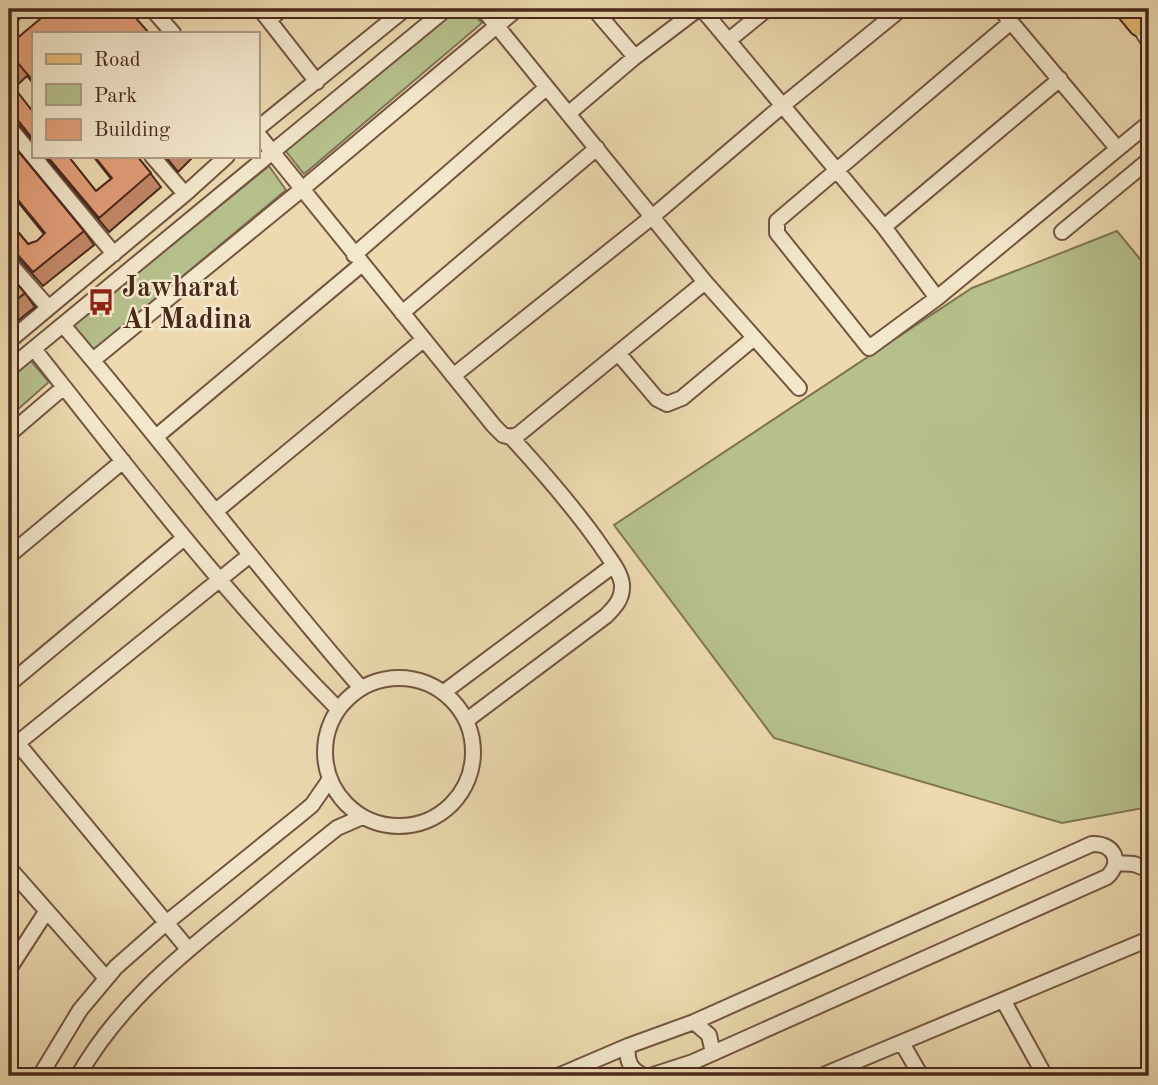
<svg xmlns="http://www.w3.org/2000/svg" width="1158" height="1085" viewBox="0 0 1158 1085" font-family="'Old Standard TT',serif">
<rect width="100%" height="100%" fill="#eddab0"/>
<filter id="stains"><feTurbulence type="fractalNoise" baseFrequency=".00286" numOctaves="4"/><feColorMatrix values="0 0 0 0 .2 0 0 0 0 .09 0 0 0 0 .02 0 0 0 .5 -.17"/></filter>
<radialGradient id="worn" r=".72"><stop offset=".6" stop-color="#630" stop-opacity="0"/><stop offset="1" stop-color="#630" stop-opacity=".3"/></radialGradient>
<!-- green -->
<path fill="#b6c08d" stroke="#807454" stroke-width="2" d="M457 9H469L482 23 304 174 285 150Z
M269 166 286 190 92 352 72 326Z
M1117 231 1149 270V807L1062 823 774 738 614 525 972 288Z
M26 355 49 382 9 417V370Z"/>
<g fill="none" stroke-linecap="round" stroke-linejoin="round">
<defs>
<path id="minor" d="M152 9 173 33
M260 9 317 82
M483 9 705 282 799 388
M594 9 635 57
M702 9 884 227 937 298
M1000 9 1117 148
M269 20 282 9
M1011 22 777 221V233L869 348 937 298 1149 123
M1139 26 1149 42
M729 40 767 9
M568 114 635 57 698 9
M9 127 114 254
M257 129 405 9
M257 133 494 426 503 435 511 437C543 472 574 507 601 546 608 557 620 570 622 584 623 598 616 606 606 616L467 720
M152 156 185 194
M884 227 1060 79
M1062 232 1149 160
M354 255 546 88
M9 263 48 307
M402 313 597 148
M63 325C165 444 258 570 361 688
M9 341 185 194 227 156
M34 349C131 472 227 597 338 709
M618 353 657 399 667 404 682 398 754 338
M93 360 301 190 517 9
M9 369 446 9
M453 376 652 217 782 106 901 9
M9 434 64 387
M157 436 362 264
M511 437 519 434 705 282
M216 511 423 340
M9 556 123 461
M325 752a74 74 0 1 1 148 0a74 74 0 1 1-148 0Z
M9 684 184 538
M444 692 614 565
M9 733 188 949
M9 750 250 555
M1116 863 1134 864 1149 870
M9 868 106 978
M9 969 46 912
M1003 1000 1045 1076
M694 1022 709 1035 713 1053
M902 1043 921 1076
M628 1046C626 1061 631 1071 645 1076
M40 1076 80 1010 116 967 166 923 300 815 312 805 330 779
M78 1076C118 1007 171 963 233 913 267 885 302 856 337 828L362 817
M558 1076 628 1046 694 1022 1092 844C1114 843 1123 862 1107 877L693 1062 650 1076
M821 1076 1149 939"/>
<path id="major" d="M1125 9 1139 26 1149 20"/>
</defs>
<!-- minor casing -->
<use href="#minor" stroke="#735541" stroke-width="18"/>
<!-- major casing -->
<use href="#major" stroke="#4a291c" stroke-width="23"/>
<!-- minor -->
<use href="#minor" stroke="#f3e7cc" stroke-width="14"/>
<!-- major -->
<use href="#major" stroke="#e6bd78" stroke-width="19"/>
</g>
<!-- wall -->
<path fill="#c38969" stroke="#4a291c" stroke-width="2" d="M9 9H32L9 27Z
M33 33V83L27 76 14 88 33 112V141L16 121 9 118V45Z
M9 140 84 231 94 245 43 286 16 256 11 254H9V221L28 244 37 241 44 234 9 191Z
M45 156H68L96 191 111 179 93 156H137L161 187 109 232Z
M165 156H194L178 172Z
M9 274 25 293 35 307 9 328Z"/>
<!-- building -->
<path fill="#e39f7a" stroke="#4a291c" stroke-width="2" d="M52 9H128L149 33H33V81L17 62 9 70V45Z
M9 81 33 112V139L9 109Z
M9 140 84 231 33 272 9 245V221L28 244 37 241 45 233 9 189Z
M47 156H68L96 191 112 178 94 156H137L151 173 99 218Z
M9 274 25 293 9 306Z"/>
<!-- icons -->
<defs>
<symbol id="bus-bare" viewBox="-9 -9 18 18"><path d="M-5-6H5V4H4V6H2V4H-2V6H-4V4H-5ZM-3.5-4V0h7V-4ZM-3.5 1.2v1.5H-2V1.2ZM2 1.2v1.5H3.5V1.2Z" fill="#8f2418" stroke="#f3e7cc" stroke-width="2.5" paint-order="stroke"/></symbol>
</defs>
<g fill-rule="evenodd">
<use href="#bus-bare" x="82" y="283" width="38" height="38"/>
</g>
<g text-anchor="middle" stroke-width="5" stroke-linejoin="round" paint-order="stroke">
<!-- poi labels -->
<g font-size="28" font-weight="bold" fill="#4a291c" stroke="#f3e7cc" text-anchor="start">
<text x="122" y="296">Jawharat<tspan x="122" dy="32">Al Madina</tspan></text>
</g>
</g>
<!-- margin -->
<rect width="1158" height="1085" fill="none" stroke="#eddab0" stroke-width="35"/>
<rect x="10" y="10" width="1137" height="1064" fill="none" stroke="#4a291c" stroke-width="3.5"/>
<rect x="18" y="18" width="1123" height="1050" fill="none" stroke="#4a291c" stroke-width="2"/>
<!-- legend -->
<rect x="32" y="32" width="228" height="126" fill="#f3e7cc" stroke="#af9b86" stroke-width="2"/>
<rect x="46" y="54" width="35" height="10" fill="#e6bd78" stroke="#af9b86" stroke-width="2"/>
<text x="94" y="66" font-size="21" fill="#4a291c">Road</text>
<rect x="46" y="84" width="35" height="21" fill="#b6c08d" stroke="#af9b86" stroke-width="2"/>
<text x="94" y="102" font-size="21" fill="#4a291c">Park</text>
<rect x="46" y="119" width="35" height="21" fill="#e39f7a" stroke="#af9b86" stroke-width="2"/>
<text x="94" y="136" font-size="21" fill="#4a291c">Building</text>
<rect width="100%" height="100%" filter="url(#stains)"/>
<rect width="100%" height="100%" fill="url(#worn)"/>
</svg>
